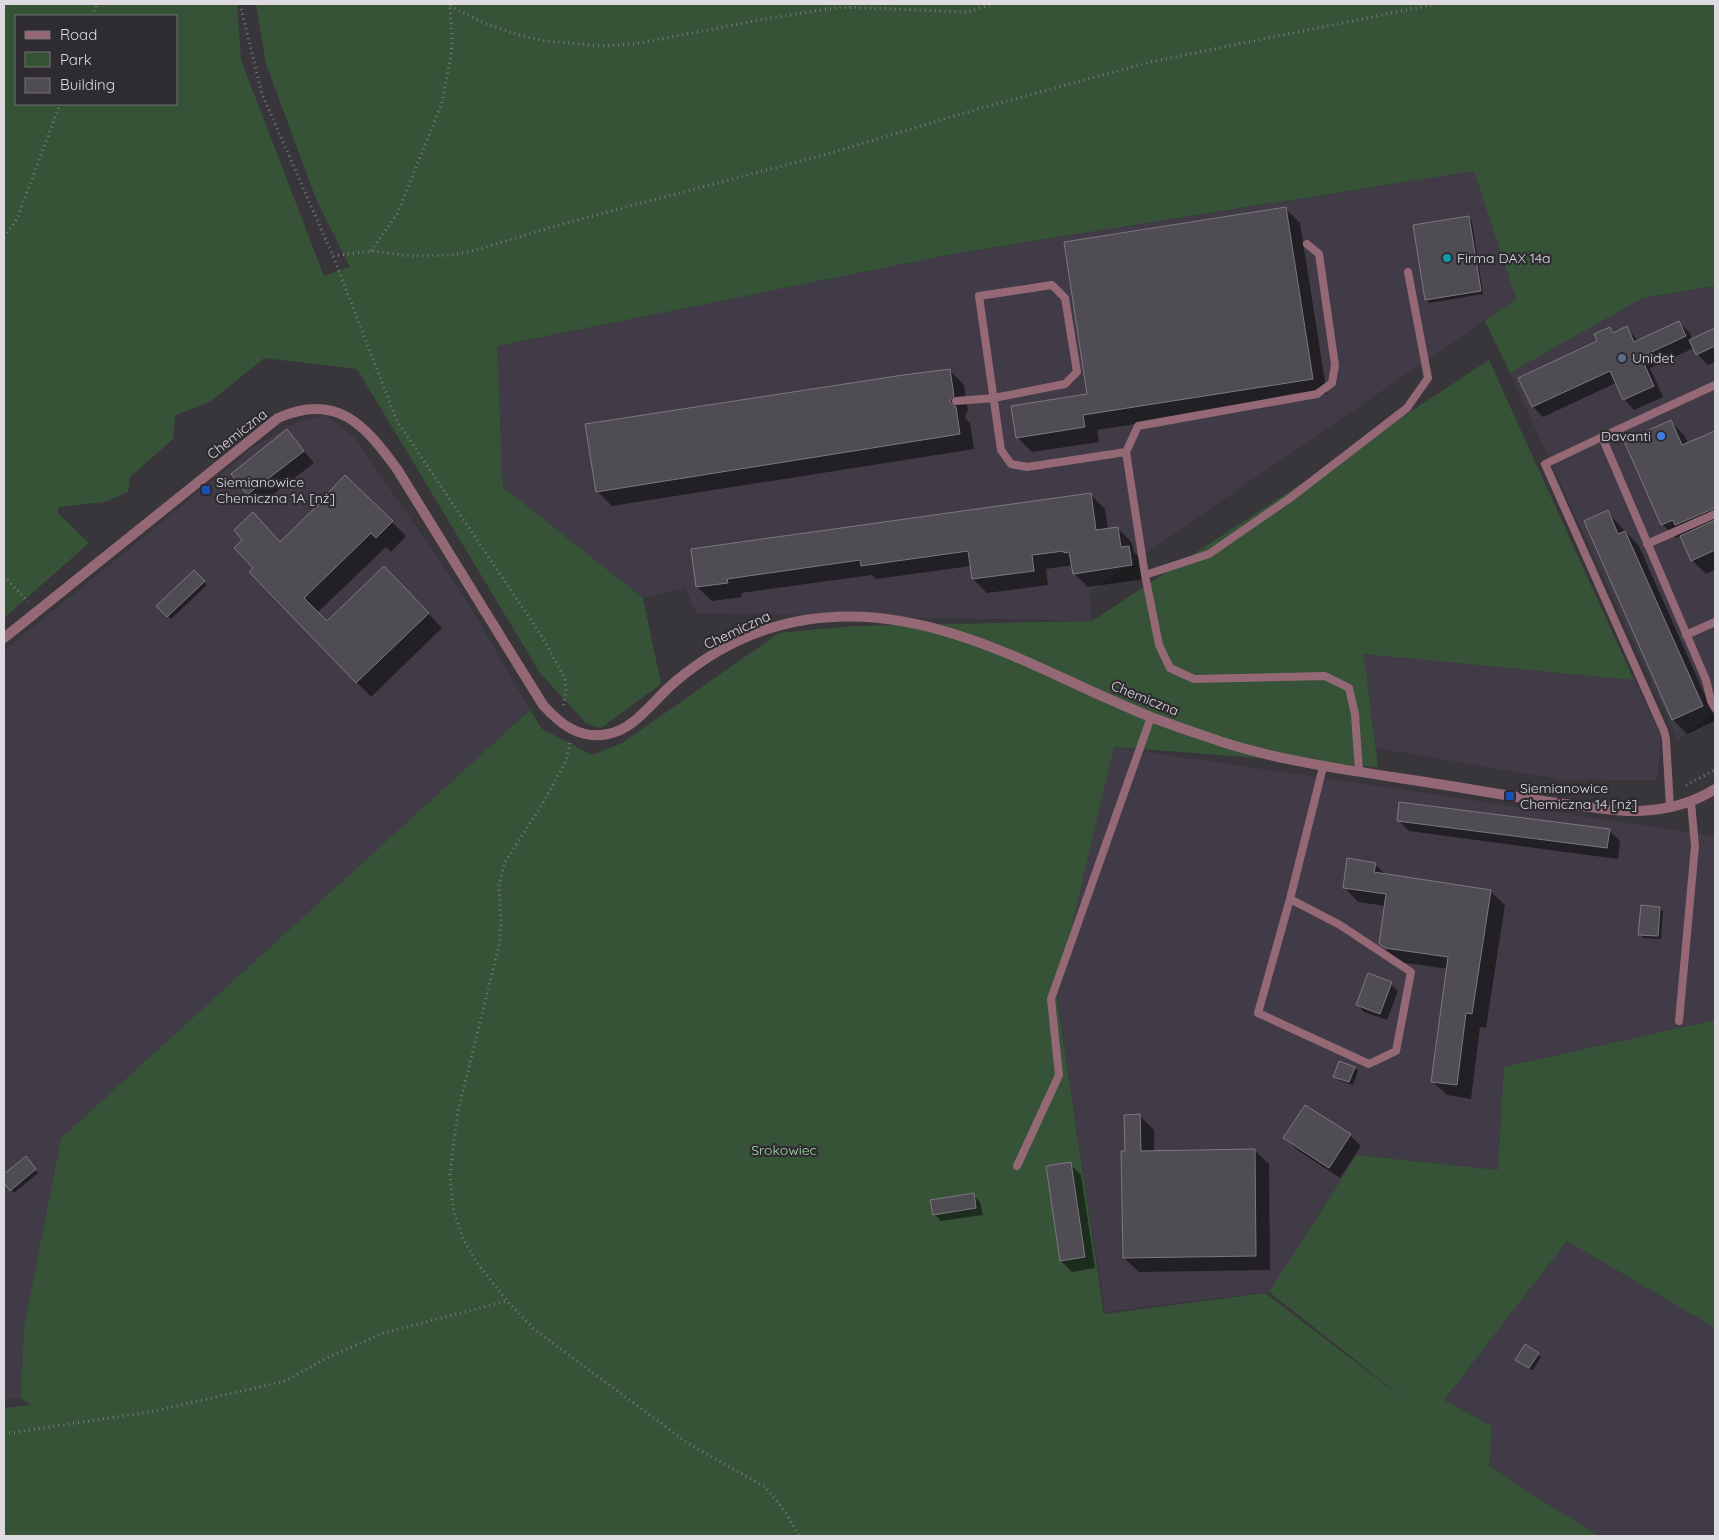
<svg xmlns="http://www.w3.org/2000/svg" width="1719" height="1540" viewBox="0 0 1719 1540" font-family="Quicksand,sans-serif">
<rect width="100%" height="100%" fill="#38353b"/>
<!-- built -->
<path fill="#413b47" d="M1475 171 1516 299 1090 591 1092 621 696 613 685 588 643 598 503 487 497 346 958 253Z
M1715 286V712L1678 740 1510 373 1643 298Z
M326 415 355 438 465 598 530 710 61 1138 24 1327 21 1398 4 1399V651L252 448 298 421Z
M1364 653 1634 680 1661 735 1657 780H1563L1376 748Z
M1113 747 1715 836V1020L1505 1067 1498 1170 1357 1155 1269 1292 1105 1312 1056 992Z
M1567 1241 1715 1328V1536H1599L1511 1481 1489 1465 1492 1426 1444 1400Z"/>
<!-- green -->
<path fill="#365338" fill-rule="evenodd" d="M4 4H237L241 60 324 276 350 267 316 199 266 64 256 4H1715V286L1643 298 1510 373 1485 321 1516 299 1474 171 958 253 497 346 503 487 643 598 661 684 601 728 586 723 540 673 357 369 264 358 214 399 198 407 175 415 173 439 130 477 128 492 105 502 58 507V513L89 543 4 618ZM176 16V104H16V16Z
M1489 360 1634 680 1364 654 1378 767 1114 747 1056 992 1104 1314 1265 1293 1422 1413 1269 1292 1357 1155 1498 1170 1504 1067 1715 1020V1328L1567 1241 1444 1400 1492 1426 1489 1465 1511 1481 1599 1536H4V1408L30 1405 21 1398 24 1327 61 1138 530 710 542 729 592 755 622 743 779 633 853 626 1092 621Z"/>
<!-- shadow -->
<path fill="#0007" d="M1285 208 1300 223 1327 394 1097 430 1099 442 1032 452 1017 437 1089 395Z
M1469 217 1472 221 1483 294 1429 303 1426 299Z
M1679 323 1690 333 1692 339 1715 329V362L1708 365 1697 354 1694 348 1650 368 1663 397 1634 410 1624 399 1616 383 1543 417 1533 407 1599 342 1610 328 1615 333 1627 328 1639 342Z
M949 370 964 385 968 411 966 413 965 418 970 423 974 449 612 506 597 491Z
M1671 422 1685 436 1688 444 1715 432V570L1706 574 1692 560 1681 536 1676 538 1662 524Z
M287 431 314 463 259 505 248 494Z
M1090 494 1105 509 1108 530 1118 528 1132 543 1134 552 1143 561 1145 579 1088 587 1074 573 1073 565 1046 569 1048 585 987 593 973 579 971 566 876 579 872 575 741 593 742 597 712 601 697 587 692 550Z
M1607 512 1639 546 1715 718V721L1687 734 1673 720 1586 522Z
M392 522 406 536 391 552 386 547 317 613 327 623 398 582 442 628 371 697 313 637 281 543Z
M194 572 207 585 171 619 158 606Z
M1398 820 1609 830 1620 841 1618 859 1409 831Z
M1375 864 1387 876 1490 891 1505 905 1486 1028 1480 1027 1471 1099 1447 1095 1432 1081 1448 969 1400 962 1395 958 1380 944 1386 906 1358 902 1344 887Z
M1660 908 1663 911 1661 939 1643 938 1639 934Z
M1391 984 1398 991 1387 1020 1364 1012 1357 1004Z
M1355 1068 1358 1071 1353 1085 1338 1080 1335 1076Z
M1139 1115 1154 1130V1152L1254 1150 1269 1164 1270 1270 1139 1272 1124 1258 1126 1152Z
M1350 1135 1361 1146 1340 1178 1296 1149 1285 1138Z
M26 1158 38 1173 14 1193 4 1181V1176Z
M1070 1164 1081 1175 1095 1268 1072 1272 1061 1261Z
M973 1195 980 1202 983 1215 941 1221 934 1214Z
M1538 1354 1541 1357 1533 1370 1520 1363Z"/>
<!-- building -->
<path fill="#504c53" stroke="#7c787f" d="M1286 207 1313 379 1083 415 1085 427 1016 438 1011 406 1087 394 1064 242Z
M1469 216 1481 291 1425 300 1413 225Z
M1679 321 1686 336 1641 357 1654 386 1623 400 1610 371 1532 407 1518 378 1597 341 1594 334 1610 327 1613 333 1627 326 1634 342Z
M1715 328V346L1696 355 1689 340Z
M950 369 954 396 951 398 950 402 956 407 960 434 596 492 585 424 903 375Z
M1671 420 1682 445 1715 431V508L1675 525 1673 520 1661 525 1624 441Z
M287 429 304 451 247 495 231 474Z
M345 475 393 521 376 538 371 533 304 598 327 621 384 566 429 613 356 683 249 572 253 568 234 548 242 540 234 530 253 512 280 542 329 494 328 493Z
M1091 493 1096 530 1118 527 1121 547 1129 546 1132 565 1073 574 1069 552 1064 553V551L1032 555 1034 571 972 579 968 551 861 566 860 560 727 579 728 583 696 587 691 549Z
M1608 510 1618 534 1625 531 1703 706 1672 720 1584 521Z
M1715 520V550L1691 561 1680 536Z
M194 570 205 581 167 617 156 606Z
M1399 802 1610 829 1607 848 1397 821Z
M1347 858 1376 863 1374 872 1491 890 1472 1014 1466 1013 1457 1085 1431 1082 1448 957 1385 948 1379 944 1386 894 1343 888Z
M1641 905 1660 907 1658 936 1638 935Z
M1368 973 1392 982 1380 1014 1356 1005Z
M1339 1061 1355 1067 1349 1082 1333 1077Z
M1305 1105 1351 1134 1329 1168 1283 1138Z
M1140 1114 1141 1151 1255 1149 1256 1256 1123 1258 1121 1151H1125L1124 1115Z
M26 1156 36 1169 10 1191 4 1183V1174Z
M1071 1162 1085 1257 1060 1261 1046 1166Z
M974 1193 976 1208 933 1215 930 1200Z
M1525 1344 1539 1353 1529 1368 1515 1360Z"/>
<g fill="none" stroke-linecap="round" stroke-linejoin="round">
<!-- path -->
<path stroke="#7a777c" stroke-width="3" stroke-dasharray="1 4" stroke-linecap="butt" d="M240 4 262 94 333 256 397 421 543 638 565 679 566 692 563 708
M450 6 484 23 522 36 546 41 602 46 634 44 770 18 841 7 967 12 993 4
M92 16 97 4
M4 237 17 219 60 104
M371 251 397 214 442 103 451 55 452 39 450 5
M333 256 371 251 412 256 452 255 476 250 562 224 820 156 981 108 1151 62 1435 4
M4 576 28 602
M570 743 566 761 543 803 505 862 499 884 501 925 499 946 458 1111 454 1139 450 1175 453 1208 463 1239 478 1264 507 1301 534 1329 689 1444 765 1487 784 1510 799 1536
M1686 785 1715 770
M4 1434 155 1411 285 1381 327 1358 383 1333 507 1301"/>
<!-- lane -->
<path stroke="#956875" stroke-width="8" d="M1715 385 1602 437 1706 680 1711 701 1715 708
M956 401 994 398 1065 384 1077 372 1065 298 1052 285 979 296 1001 450 1011 464 1027 467 1126 452 1145 575
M1602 437 1545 464 1664 731 1666 739 1670 807
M1126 452 1138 426 1317 394 1332 383 1335 365 1319 254 1307 244
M1647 544 1715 514
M1686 635 1715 622
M1359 771 1355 714 1349 688 1325 676 1194 679 1170 668 1159 645 1145 575 1209 554 1290 498 1407 408 1428 378 1408 272
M1290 899 1340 925 1411 972 1396 1051 1369 1064 1258 1013 1290 899 1323 767
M1679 1021 1695 846 1691 802
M1017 1166 1059 1075 1051 999 1151 717"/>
<!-- street -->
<path stroke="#956875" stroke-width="10" d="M4 638 278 418C337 392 365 425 397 469L543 705C560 724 580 740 608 734 636 729 655 698 676 681 759 611 853 602 954 634 1022 655 1085 691 1151 717 1174 726 1199 734 1222 742 1298 766 1379 774 1457 787 1498 794 1540 801 1581 806 1600 808 1619 812 1638 811 1665 810 1692 804 1715 789"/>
</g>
<!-- markers -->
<circle fill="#0f9aa8" stroke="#2e2b31" stroke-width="2" cx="1447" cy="258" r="5"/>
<circle fill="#5c6f8a" stroke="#2e2b31" stroke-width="2" cx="1622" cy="358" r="5"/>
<circle fill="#3f7fe0" stroke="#2e2b31" stroke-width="2" cx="1661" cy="436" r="5"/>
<g fill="#1a4fb4" stroke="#2e2b31" stroke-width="2">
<rect x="201" y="485" width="10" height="10" rx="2.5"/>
<rect x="1505" y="791" width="10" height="10" rx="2.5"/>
</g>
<g text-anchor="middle" stroke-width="4.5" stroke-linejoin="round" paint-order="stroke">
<!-- poi labels -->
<g font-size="14" fill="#dddbdf" stroke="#2e2b31" text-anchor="start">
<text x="1457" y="263">Firma DAX 14a</text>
<text x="1632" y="363">Unidet</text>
<text x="1651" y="441" text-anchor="end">Davanti</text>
<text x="216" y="487">Siemianowice<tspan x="216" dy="16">Chemiczna 1A [nż]</tspan></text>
<text x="1520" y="793">Siemianowice<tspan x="1520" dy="16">Chemiczna 14 [nż]</tspan></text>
</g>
<!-- street labels -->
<g font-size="14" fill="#dddbdf" stroke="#2e2b31">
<text transform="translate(237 434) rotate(-38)" y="5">Chemiczna</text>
<text transform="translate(737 630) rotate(-25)" y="5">Chemiczna</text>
<text transform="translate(1145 698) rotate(22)" y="5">Chemiczna</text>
</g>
<!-- park labels -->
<g font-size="14" fill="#a1dfa4" stroke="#2e2b31">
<text x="784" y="1155">Srokowiec</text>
</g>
</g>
<!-- border -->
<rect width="1719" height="1540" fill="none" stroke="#dddbdf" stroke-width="10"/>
<!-- legend -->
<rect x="15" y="15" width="162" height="90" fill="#2e2b31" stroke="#747177"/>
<rect x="25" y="31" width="25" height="8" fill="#956875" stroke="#747177"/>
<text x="60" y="40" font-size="15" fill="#dddbdf">Road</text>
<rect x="25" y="52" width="25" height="15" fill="#365338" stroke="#747177"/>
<text x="60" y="65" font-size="15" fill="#dddbdf">Park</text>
<rect x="25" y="78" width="25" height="15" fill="#504c53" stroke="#747177"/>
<text x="60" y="90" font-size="15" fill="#dddbdf">Building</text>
</svg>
